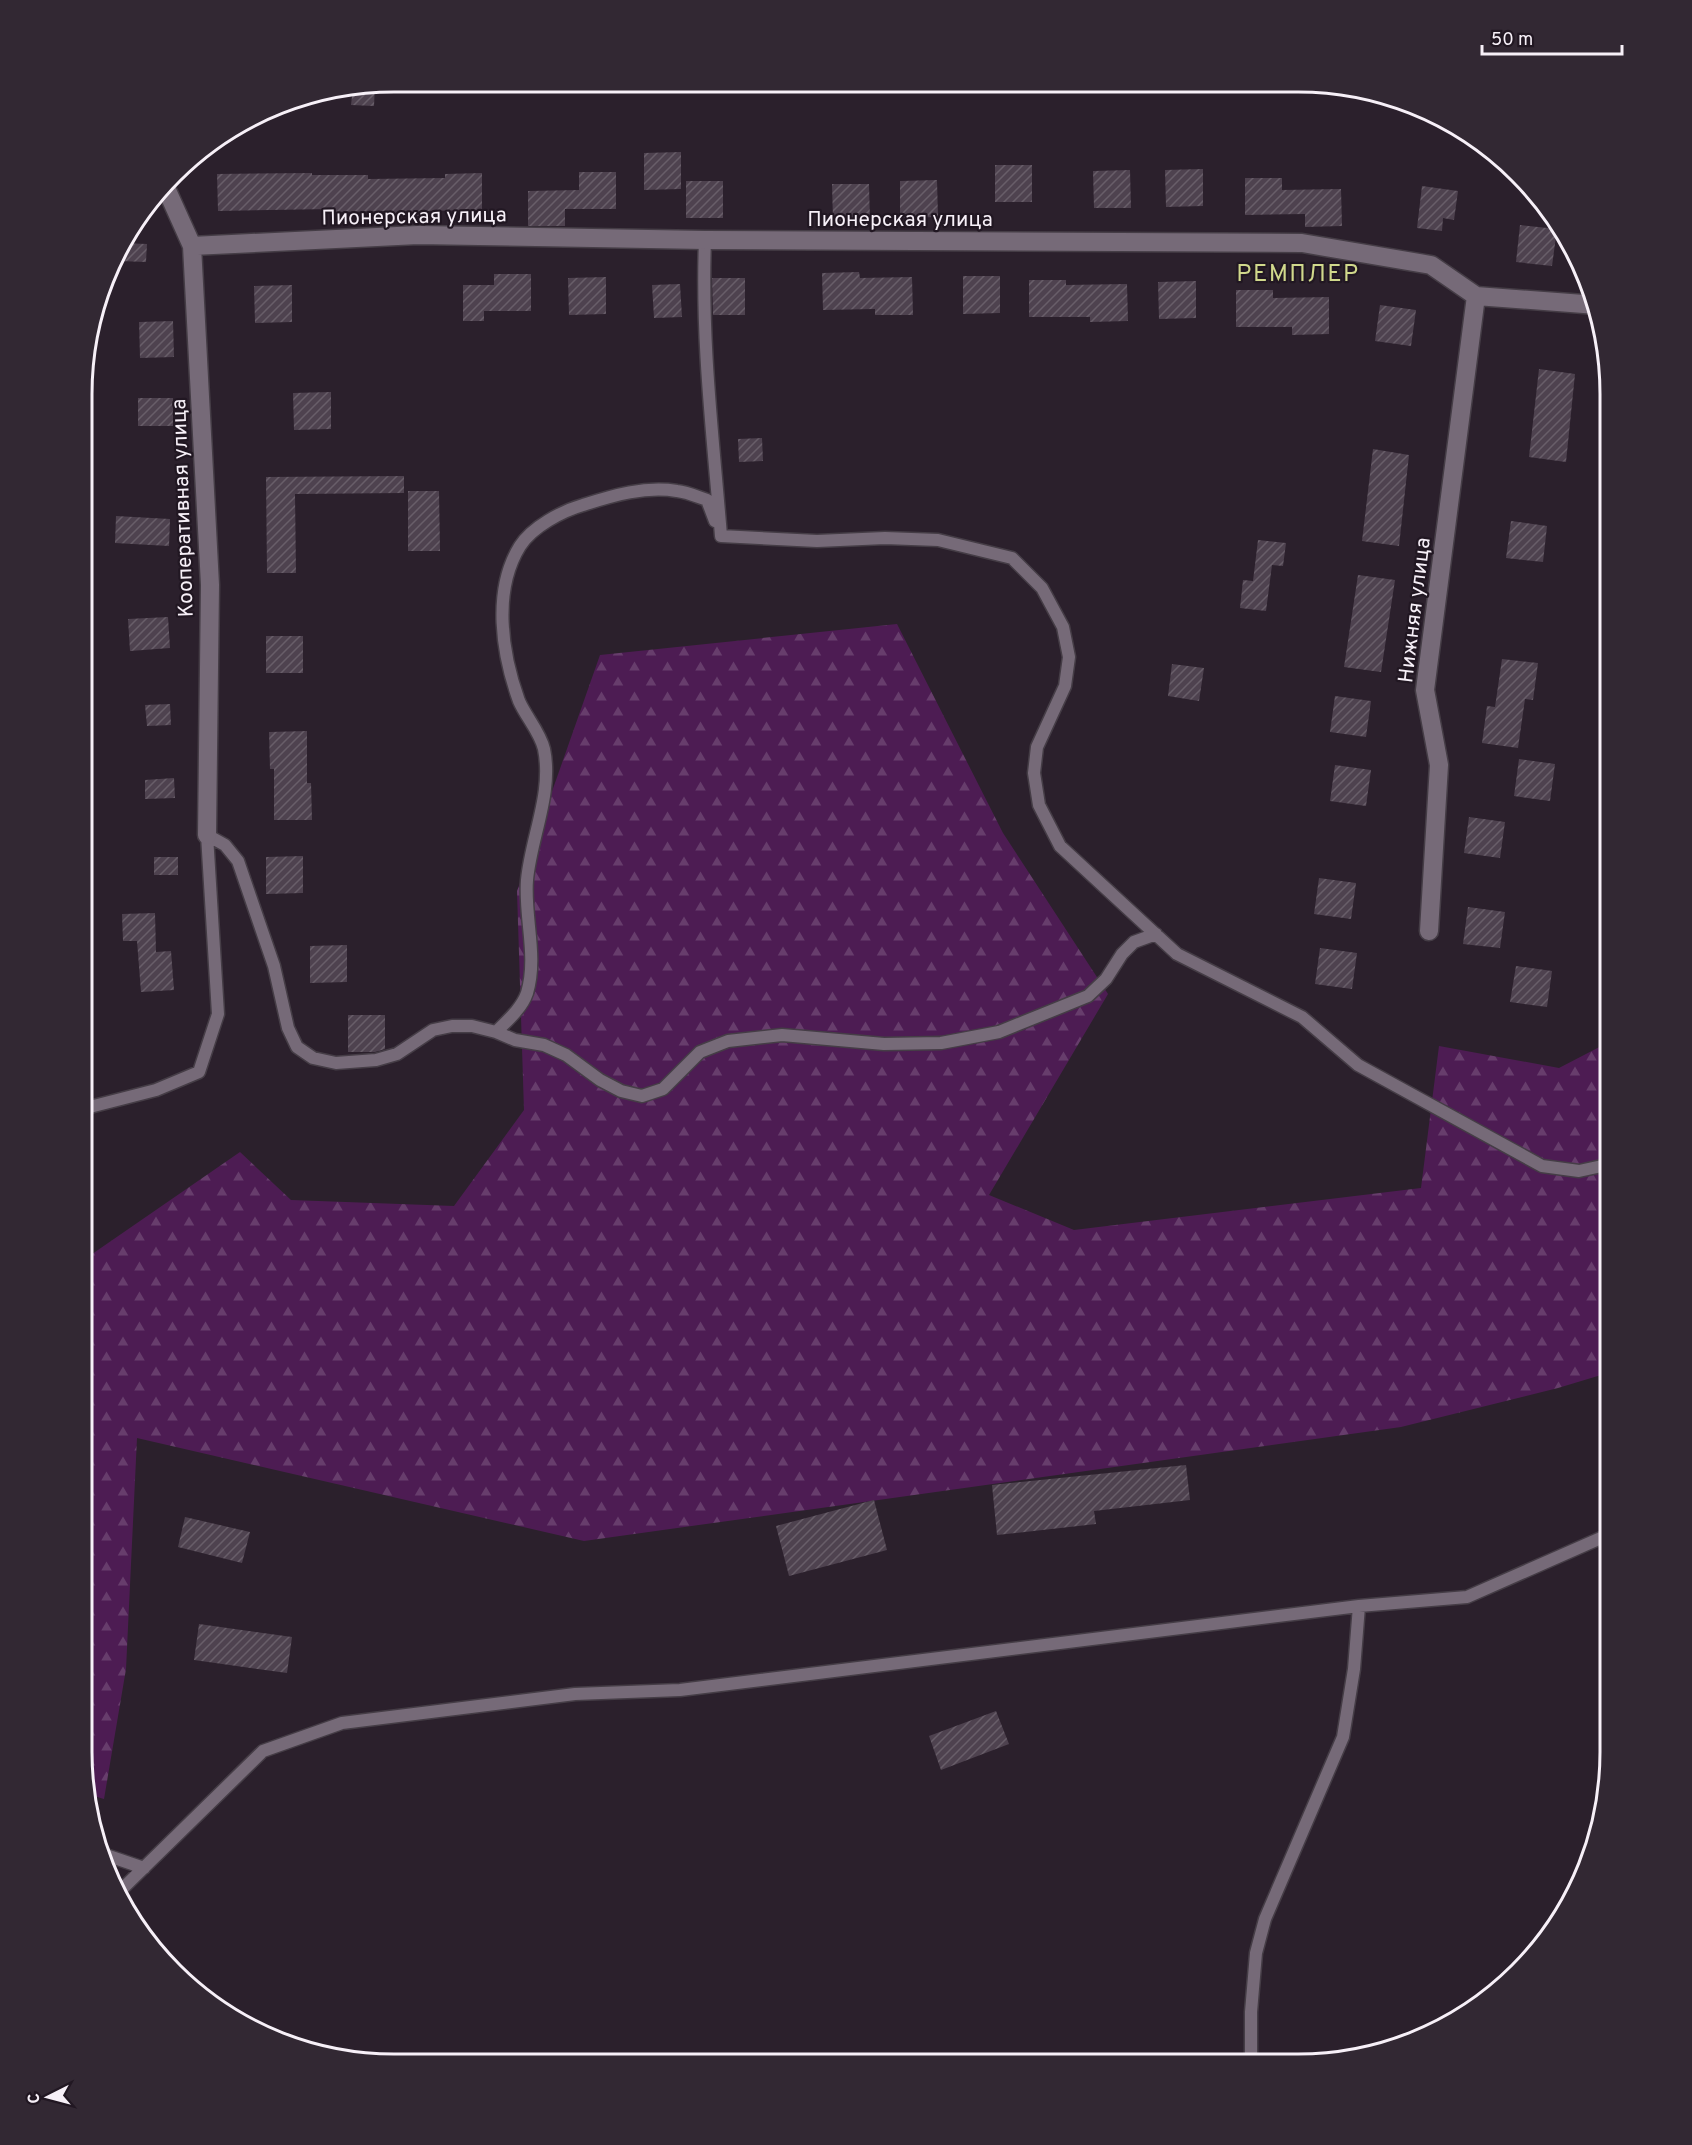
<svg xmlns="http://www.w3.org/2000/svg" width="1692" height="2145" viewBox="0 0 1692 2145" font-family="Overpass,sans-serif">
<defs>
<pattern id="forest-firs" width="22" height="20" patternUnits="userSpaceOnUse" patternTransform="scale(1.5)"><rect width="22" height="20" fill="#4d1c53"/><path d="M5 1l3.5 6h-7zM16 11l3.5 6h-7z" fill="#673d6c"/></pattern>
<pattern id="building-hatch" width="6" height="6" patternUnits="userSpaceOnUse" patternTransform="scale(1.5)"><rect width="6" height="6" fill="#4e424f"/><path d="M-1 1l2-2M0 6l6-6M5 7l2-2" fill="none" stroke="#685e69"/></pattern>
</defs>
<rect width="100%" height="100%" fill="#2b202c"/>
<!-- forest -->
<path fill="url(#forest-firs)" d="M897 624 1003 833 1108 994 989 1195 1074 1230 1421 1188 1439 1046 1559 1068 1611 1041V1372L1558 1388 1401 1427 584 1541 137 1438 126 1669 104 1799 87 1794 81 1752 82 1261 240 1152 291 1200 454 1206 524 1110 517 891 600 655Z"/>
<!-- building -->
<path fill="url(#building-hatch)" d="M375 84 374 106 351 105 353 88Z
M681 152V189L644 190V153Z
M995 165H1032V202H995Z
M1203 169V206L1166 207 1165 170Z
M1130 170 1131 208H1094L1093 171Z
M579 172H616V209H565V226H528V191L579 190Z
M312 173V175H368V179L445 178V174L482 173V210L424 211V216H387V211L332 212V209L218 211 217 174Z
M1245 178H1282V190L1341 189 1342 226 1305 227V214L1245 215Z
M937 180 938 217 900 218V181Z
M686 181H723V218H686Z
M832 184H869L870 221H833Z
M1422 186 1458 191 1454 220 1443 218 1442 231 1417 228Z
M1520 225 1557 229 1552 266 1516 262Z
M121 243 147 244 146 262 119 261Z
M859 272 860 278 912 277 913 315H875V309L823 310 822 273Z
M494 274H531V311H484V321H463V285H494Z
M963 276H1000V313L963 314Z
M606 277V314L569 315 568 278Z
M712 278H745V315H713Z
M1029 280H1066V285L1127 284 1128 321 1090 322V317H1029Z
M1196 281V318L1159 319 1158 282Z
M680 284 682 317 654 318 652 285Z
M292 285V322L255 323 254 286Z
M1236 290H1273V298L1329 297V334L1292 335V327H1236Z
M1380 305 1416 310 1411 346 1375 341Z
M173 321 174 357 140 358 139 322Z
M1539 369 1575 374 1566 462 1529 457Z
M331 392V429L294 430 293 393Z
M138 398H173V426H138Z
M762 438 763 461 739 462 738 439Z
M1373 449 1409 455 1399 546 1362 541Z
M404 476V493L295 494 296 573H267L266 477Z
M408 491H439L440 551H408Z
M116 516 170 519 169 546 115 543Z
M1511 521 1547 526 1543 562 1506 558Z
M1258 540 1286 543 1283 566 1272 565 1266 611 1240 608 1243 580 1253 581Z
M1358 575 1395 580 1381 672 1344 667Z
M168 617 170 648 130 651 128 619Z
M266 636H303V673H266Z
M1502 659 1538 663 1533 700 1525 699 1518 748 1482 743 1487 706 1495 707Z
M1172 664 1204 668 1199 701 1168 696Z
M1335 696 1371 701 1366 737 1330 732Z
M170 704 171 725 147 726 145 705Z
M307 731V783H311L312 820H274V769H270L269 732Z
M1519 759 1555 764 1550 801 1514 796Z
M1335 765 1371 770 1366 806 1330 801Z
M174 778 175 798 145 799V780Z
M1469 817 1505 822 1500 858 1464 853Z
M303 856V893L266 894V857Z
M154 857H178V875H154Z
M1319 878 1356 883 1351 919 1314 914Z
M1468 907 1505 912 1500 948 1463 944Z
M155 913 156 952 171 951 174 990 141 992 137 941H123L122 914Z
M347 945V982L310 983V946Z
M1320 948 1357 953 1352 989 1315 984Z
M1516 966 1552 971 1547 1007 1510 1002Z
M348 1015H385V1049L375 1052H348Z
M1186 1465 1190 1500 1094 1511 1096 1524 997 1535 992 1485Z
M874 1500 887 1550 789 1576 776 1526Z
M185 1517 250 1532 242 1563 178 1547Z
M199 1624 292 1637 287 1673 194 1660Z
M996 1711 1009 1744 941 1770 929 1736Z"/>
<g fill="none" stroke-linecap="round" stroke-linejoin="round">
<defs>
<path id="service" d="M705 240C701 340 713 437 721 536L817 541 885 538 938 540 1012 558 1042 588 1063 627 1069 657 1065 686 1037 747 1034 773 1039 805 1060 846 1177 954 1302 1017 1358 1065 1542 1166 1579 1171 1611 1164
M207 835 225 845 238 861 274 966 288 1028 297 1047 313 1058 336 1063 376 1060 397 1054 433 1030 452 1026H472L496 1032 515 1040 544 1045 566 1055 600 1080 621 1091 642 1096 663 1089 700 1052 728 1041 782 1035 884 1044 941 1043 999 1032 1088 996 1106 979 1122 954 1134 942 1156 934
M496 1032C507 1021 522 1008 527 993 538 956 524 917 527 880 531 837 553 793 544 749 540 732 526 717 519 701 502 654 492 591 520 546 532 527 562 511 583 505 614 495 645 486 677 491 687 492 698 497 707 500L715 521
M82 1109 156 1090 199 1072 218 1014 207 835
M100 1853 144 1868
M117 1894 263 1751 342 1723 575 1694 680 1690 1359 1606 1467 1597 1610 1534
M1251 2063V2012L1256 1953 1265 1919 1343 1737 1354 1669 1359 1606"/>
<path id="minor" d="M165 186 192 246 210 585 207 835
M192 246 418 235 705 240 1302 243 1431 265 1476 296 1597 305
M1429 931 1439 765 1425 690 1476 296"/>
</defs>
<!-- service casing -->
<use href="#service" stroke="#453d46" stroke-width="15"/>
<!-- minor casing -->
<use href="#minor" stroke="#453d46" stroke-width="21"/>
<!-- service -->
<use href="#service" stroke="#766a78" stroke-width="12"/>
<!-- minor -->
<use href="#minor" stroke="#766a78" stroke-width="18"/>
</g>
<g text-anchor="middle" stroke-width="4.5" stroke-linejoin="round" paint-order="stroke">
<!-- street labels -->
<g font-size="21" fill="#f7f0f8" stroke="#211722">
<text transform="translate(414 216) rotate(-1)" y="7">Пионерская улица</text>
<text x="900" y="226">Пионерская улица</text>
<text transform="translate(182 508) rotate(-92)" y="7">Кооперативная улица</text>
<text transform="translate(1414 610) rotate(-83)" y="7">Нижняя улица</text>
</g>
<!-- quarter labels -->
<g font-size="24" letter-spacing="1.5" fill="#d1d98c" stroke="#211722">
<text x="1298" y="281">РЕМПЛЕР</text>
</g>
</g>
<!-- crop -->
<path d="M0 0H1692V2145H0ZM394 92H1298A302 302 0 0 1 1600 394V1752A302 302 0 0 1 1298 2054H394A302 302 0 0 1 92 1752V394A302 302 0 0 1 394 92Z" fill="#322833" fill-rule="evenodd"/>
<path fill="none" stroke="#f7f0f8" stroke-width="3" d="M394 92H1298A302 302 0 0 1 1600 394V1752A302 302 0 0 1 1298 2054H394A302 302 0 0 1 92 1752V394A302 302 0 0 1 394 92Z"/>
<!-- north arrow -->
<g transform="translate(48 2097) rotate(264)" stroke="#211722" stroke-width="4.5" paint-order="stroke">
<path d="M0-4.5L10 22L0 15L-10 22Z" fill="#f7f0f8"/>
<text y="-9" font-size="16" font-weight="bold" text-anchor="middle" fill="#f7f0f8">С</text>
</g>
<!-- scale -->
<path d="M1482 45v9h140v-9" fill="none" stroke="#f7f0f8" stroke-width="3"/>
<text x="1491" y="45" font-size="18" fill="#f7f0f8" stroke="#211722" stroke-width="4.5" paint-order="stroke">50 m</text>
</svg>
